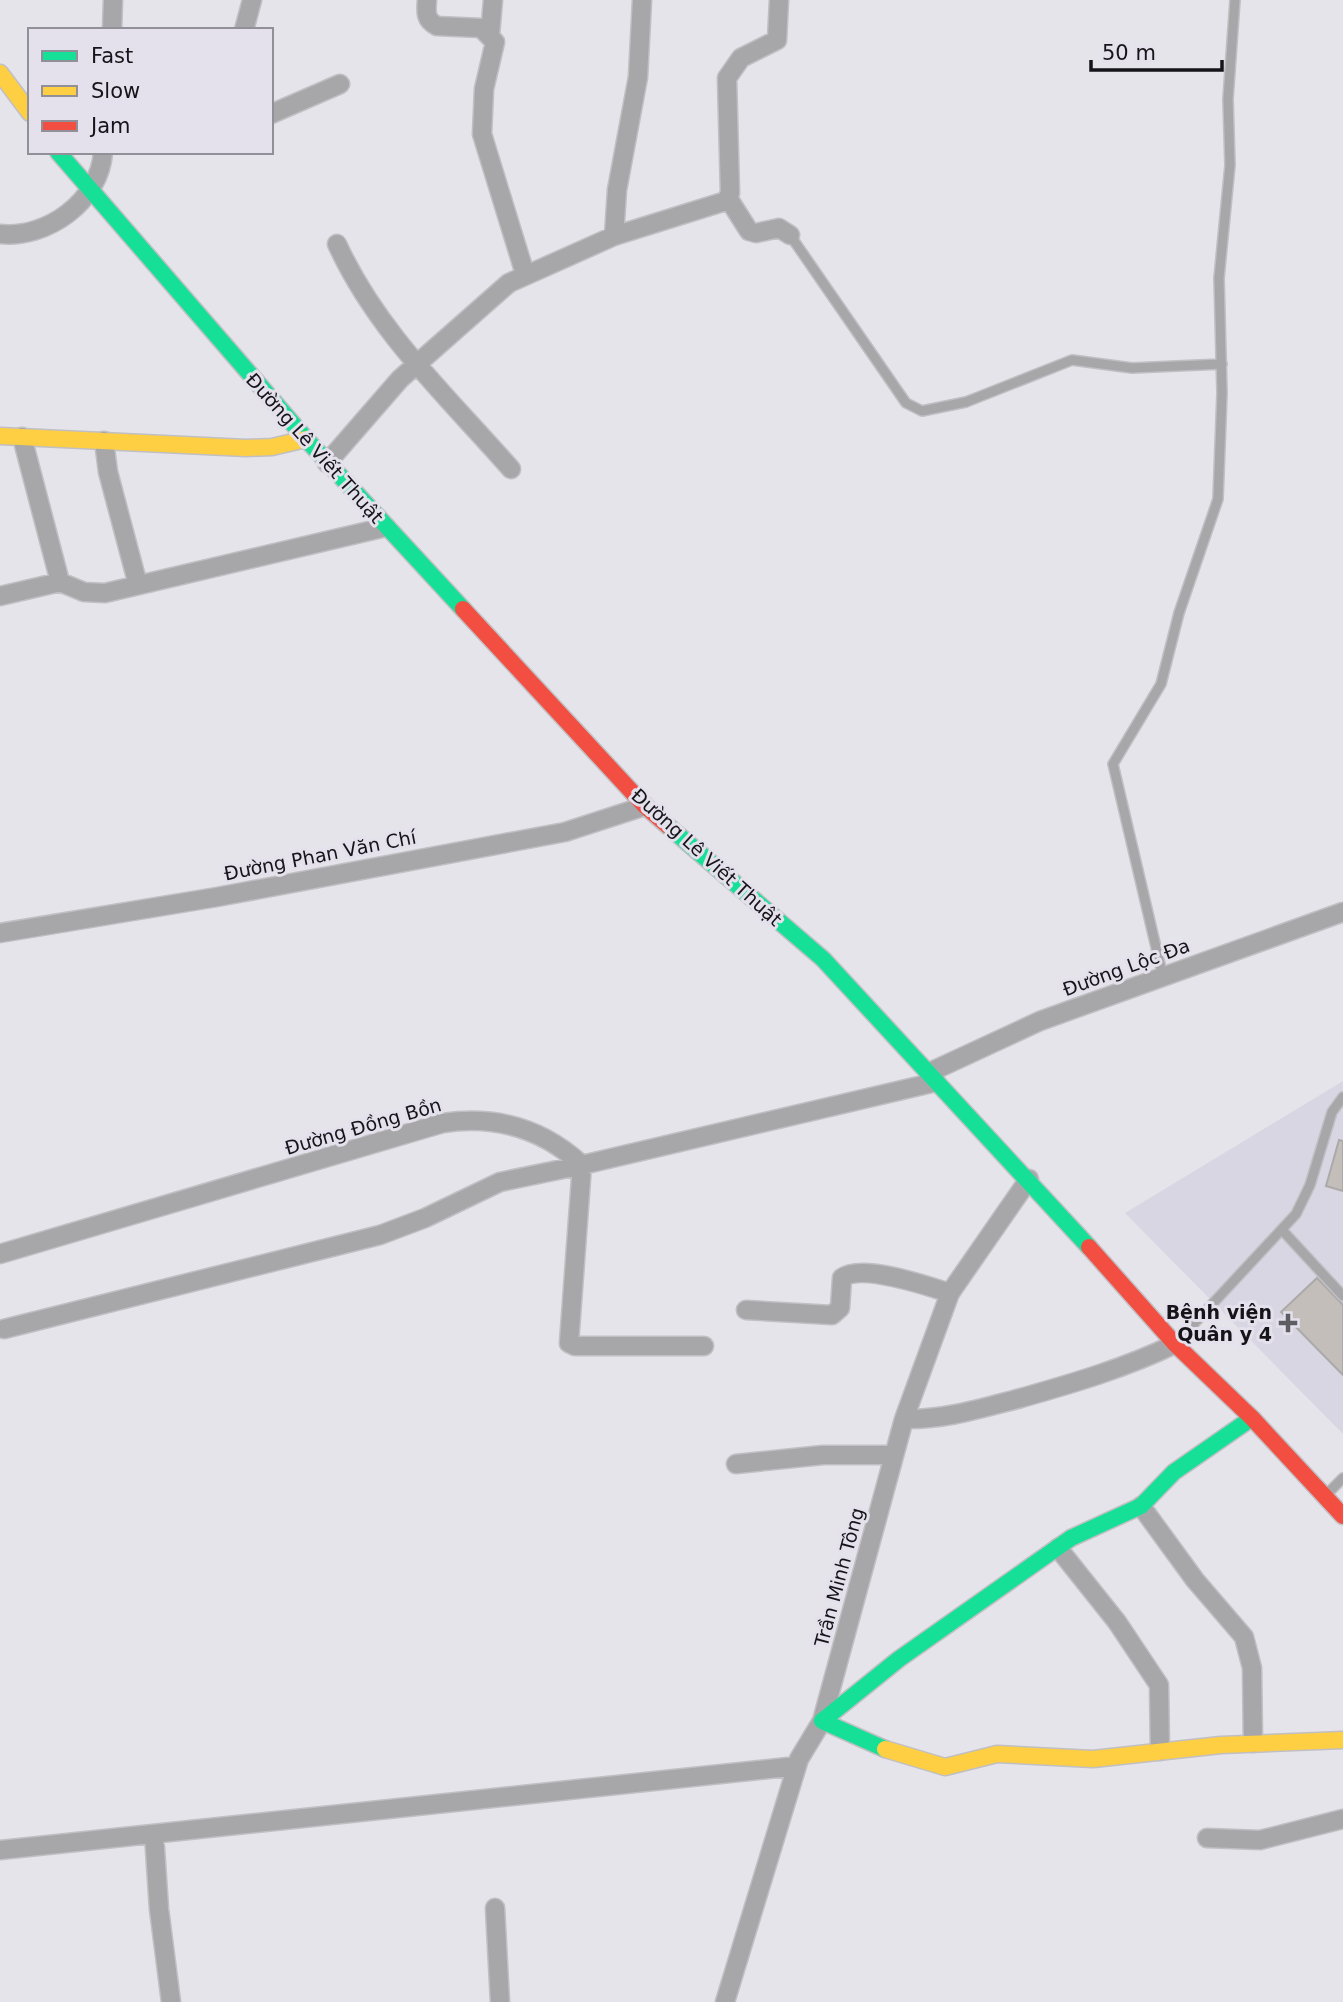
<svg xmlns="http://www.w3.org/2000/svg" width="1343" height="2002" viewBox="0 0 1343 2002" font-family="'DejaVu Sans',sans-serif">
<rect width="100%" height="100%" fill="#e5e4ea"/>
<!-- built -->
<path fill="#d9d6e3" d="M1343 1081V1434L1125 1213Z"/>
<!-- building -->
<path fill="#c3beba" stroke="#aba9aa" stroke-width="2" d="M1339 1140 1343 1141V1191L1326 1186Z
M1317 1278 1343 1305V1375L1281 1312Z"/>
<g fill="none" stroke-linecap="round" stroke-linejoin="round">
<defs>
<path id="lane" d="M790 235 906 403 922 411 966 402 1072 360 1132 368 1222 364
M1163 977 1113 764 1161 684 1179 613 1218 499 1222 393 1219 278 1230 165 1228 99 1235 0
M1283 1231 1343 1296
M1176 1343 1296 1214 1310 1185 1332 1112 1343 1097
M1327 1494 1343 1478"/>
<path id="street" d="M427 0C426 12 425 20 437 26L481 28 495 42 484 89 482 134 525 274
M112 30 113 0
M244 30 252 0
M490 34 493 0
M271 114 340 84
M728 198 749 231 756 233 779 228 790 235
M0 234C47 239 100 201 103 152
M614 236 617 190 638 77 642 0
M337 244C377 332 448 397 511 469
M22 437 60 582 84 592 105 593 386 527
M104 441 108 472 138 585
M327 463 400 379 509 283 614 236 726 201 730 193 727 78 741 58 777 40 779 0
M0 596 60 582
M0 933 217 897 565 832 645 806
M928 1073 1040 1021 1343 912
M0 1254 443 1123C496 1115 543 1129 582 1165L936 1082
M746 1310 832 1315 840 1308 842 1278C862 1263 927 1286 950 1293
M4 1329 380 1235 425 1218 500 1182 582 1165 569 1343 575 1346H704
M904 1419C945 1420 982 1408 1021 1398 1074 1383 1125 1368 1175 1344
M736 1464 823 1455H894
M1141 1506 1195 1580 1244 1637 1252 1668 1253 1743
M1058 1548 1117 1622 1159 1685 1160 1751
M154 1834 159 1909 171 2002
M1207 1838 1260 1840 1343 1819
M0 1850 797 1766
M495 1908 500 2002
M725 2002 799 1759 822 1721 904 1419 950 1293 1029 1179"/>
<path id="fast" d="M58 152 306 439 463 609
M668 826 823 959 1089 1247
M885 1749 822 1721 899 1659 1071 1538 1141 1506 1174 1472 1252 1418"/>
<path id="slow" d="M0 73 30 113
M0 436 246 448 272 447 306 439
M885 1749 945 1767 997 1754 1093 1759 1221 1745 1343 1740"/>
<path id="jam" d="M463 609 645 806 668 826
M1089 1247 1175 1344 1252 1418 1343 1516"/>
</defs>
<!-- lane casing -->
<use href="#lane" stroke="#c0bfc3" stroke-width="12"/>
<!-- street casing -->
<use href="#street" stroke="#c0bfc3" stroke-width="21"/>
<!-- fast casing -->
<use href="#fast" stroke="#c0bfc3" stroke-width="19"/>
<!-- slow casing -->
<use href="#slow" stroke="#c0bfc3" stroke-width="19"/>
<!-- jam casing -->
<use href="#jam" stroke="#c0bfc3" stroke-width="19"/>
<!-- lane -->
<use href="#lane" stroke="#a7a7a9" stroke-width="9"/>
<!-- street -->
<use href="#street" stroke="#a7a7a9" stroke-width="18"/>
<!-- fast -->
<use href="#fast" stroke="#16e098" stroke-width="16"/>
<!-- slow -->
<use href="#slow" stroke="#ffcf43" stroke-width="16"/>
<!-- jam -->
<use href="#jam" stroke="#f24e42" stroke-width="16"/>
</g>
<!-- markers -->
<path fill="#5e5d62" stroke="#e4e1ed" stroke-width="2.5" d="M1284.5 1312.5h7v7h7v7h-7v7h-7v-7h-7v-7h7z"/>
<g text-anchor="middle" stroke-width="6" stroke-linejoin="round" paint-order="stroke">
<!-- street labels -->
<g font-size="19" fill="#151418" stroke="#e4e1ed">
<text transform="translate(315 448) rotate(48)" y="7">Đường Lê Viết Thuật</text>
<text transform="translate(320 855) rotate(-11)" y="7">Đường Phan Văn Chí</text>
<text transform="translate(707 857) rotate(42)" y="7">Đường Lê Viết Thuật</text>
<text transform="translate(1126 967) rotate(-20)" y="7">Đường Lộc Đa</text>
<text transform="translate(363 1126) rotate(-16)" y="7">Đường Đồng Bồn</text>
<text transform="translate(839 1577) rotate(-75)" y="7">Trần Minh Tông</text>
</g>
<!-- poi labels -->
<g font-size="19" font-weight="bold" fill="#151418" stroke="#e4e1ed" text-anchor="end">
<text x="1272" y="1319">Bệnh viện<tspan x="1272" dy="22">Quân y 4</tspan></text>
</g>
</g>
<!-- legend -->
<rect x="28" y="28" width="245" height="126" fill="#e4e1ed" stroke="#918f98" stroke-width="2"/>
<rect x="42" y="51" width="35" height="10" fill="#16e098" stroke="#918f98" stroke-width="2"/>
<text x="91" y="63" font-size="21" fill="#151418">Fast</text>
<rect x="42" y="86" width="35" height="10" fill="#ffcf43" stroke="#918f98" stroke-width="2"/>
<text x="91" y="98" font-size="21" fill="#151418">Slow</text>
<rect x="42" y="121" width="35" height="10" fill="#f24e42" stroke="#918f98" stroke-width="2"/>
<text x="91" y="133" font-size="21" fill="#151418">Jam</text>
<!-- scale -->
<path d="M1091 60v10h131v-10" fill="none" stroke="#151418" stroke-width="3.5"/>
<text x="1102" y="60" font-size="21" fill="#151418" stroke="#e4e1ed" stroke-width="5" paint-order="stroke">50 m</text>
</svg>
